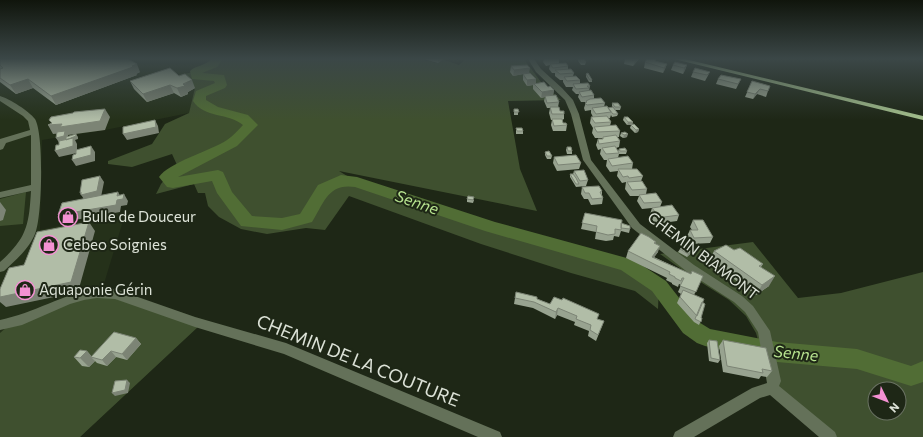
<svg xmlns="http://www.w3.org/2000/svg" width="923" height="437" viewBox="0 0 923 437" font-family="Commissioner,sans-serif">
<rect width="100%" height="100%" fill="#1e2716"/>
<!-- built -->
<path fill="#25311a" d="M0 59H217L213 65 196 71 186 73 189 81 196 88 189 113 105 130 42 140 40 230 126 211 103 287 205 320 80 437H0Z"/>
<!-- green -->
<path fill="#3f502f" fill-rule="evenodd" d="M217 59H421L436 63 442 59 459 65 465 59H524L541 82 561 100 508 101 520 169 537 211 339 171 357 182 491 227 627 265 659 286 658 309 635 291 571 273 481 244 349 196 325 230 306 228 267 234 241 229 219 217 208 206 205 193H198L194 184 156 194 161 184 177 165 172 154 132 167 108 164V161L152 144 165 124 189 113 195 88 189 81 174 76C189 72 207 72 217 59Z
M26 192 23 224 0 226V199Z
M753 242 798 298 841 293 923 272V437H837L770 381 756 333 746 316 729 300 691 276 660 254ZM875 389H899V413H875Z
M108 296 199 326 80 437H0V333L8 326 68 302Z"/>
<g fill="none" stroke-linecap="round" stroke-linejoin="round">
<!-- river -->
<path fill="#516d35" fill-rule="evenodd" d="M211 59H223L217 67 202 73 224 75 227 85 225 88 206 96V100L218 107 248 115 258 125 237 146 178 177 218 170 223 172 232 192 252 216 282 218 300 214 318 185 341 175 357 177 495 222 634 260 666 281 697 321 710 329 777 342 857 349 911 366 923 361V382L911 386 857 369 777 362 705 346 697 343 683 333 652 291 621 270 485 231 355 187C328 183 324 203 312 222L282 230 241 226 217 193 212 181 173 188 167 187 159 177C168 163 212 150 227 140 233 136 238 130 243 125 229 113 204 118 193 101L196 91 215 83 214 81 192 79 190 71C196 65 206 66 211 59Z"/>
<!-- minor -->
<path fill="#647159" fill-rule="evenodd" d="M528 59H534L541 69 562 88 573 100 579 114 591 160 640 224 694 265 742 296 753 306 770 331 781 381 779 386 835 432 837 437H819L770 395 760 398 694 437H673L675 432 752 388 767 383 758 332 745 312 734 302 686 271 632 228 583 160 571 114 565 100 536 72Z
M0 96C10 99 29 111 35 119 44 134 42 213 36 231 31 247 16 260 4 271L0 272V262C27 238 29 225 31 191L0 198V192L31 185V135L6 143 3 149 0 150V139L30 130 28 121 23 116 0 101Z
M97 288 115 289 195 317 286 343 500 432 502 437H478L284 354 195 327 115 299 97 298 84 300 70 304 22 325 0 330V320C34 313 63 294 97 288Z"/>
<!-- major -->
<path fill="#a4c08d" fill-rule="evenodd" d="M674 59H685L923 116V120Z"/>
</g>
<!-- wall -->
<path fill="#98a390" d="M0 59 140 72 136 74 137 75 56 105 33 88 16 94 0 82Z
M423 59H443L438 63Z
M544 59H559V63L568 66V70L574 73 573 76 580 80V84L590 86 589 91 594 95V99L605 103 604 107 609 108H613L612 106V103L621 107 620 110H615L618 114 617 116 612 117 611 115 610 118H609L611 122 610 126 620 131 619 137H617L620 141 619 147 616 148 618 151 619 149 627 151 626 154H619L618 158 633 163 632 169 643 176 641 181 647 189 646 194 662 202 660 207 679 215 677 221 655 224 652 219 653 218 650 214 652 208 642 209 637 201 639 196H630L625 189 626 182 622 183 617 176 618 171 610 172 606 166 607 160H604L600 154 601 149 598 150 596 145 598 139H602L603 138H595L592 133 593 128 590 123 591 117H593L591 113V110L585 111 584 108 586 102H581L578 97 579 94H576L572 90 573 87H566L563 82V80H560L555 76V73H552L549 69 550 65 546 66 543 62Z
M578 59H582L586 62 585 65H581L578 61Z
M625 59H639L633 66 624 64Z
M656 61 667 64 665 69 663 73 644 68 645 62Z
M673 65H687L685 70 683 74 671 70Z
M511 66 529 73 536 83 548 87 554 90 553 95 559 102 558 107 560 111 564 114V119L562 120 563 123 567 125 566 131H553L551 125 552 120H551L549 113 550 108H547L544 101 545 97 541 98 533 89V85L527 86 523 80V74L513 76 510 72Z
M693 72H710L705 81 691 77Z
M586 74 592 80V82H589L586 77Z
M179 76 195 88 188 92V94L181 97 174 93 147 102 134 89 130 81Z
M718 79H741L736 89 716 84Z
M752 81 768 91 766 97 757 94 753 99 745 97Z
M514 109H518V115H514Z
M624 117 633 122 632 125 639 129 638 132 635 133 630 128 631 125H627L623 120Z
M516 128 523 131V134H516Z
M621 133 627 137 623 138 620 136Z
M567 147 572 151V154H567L566 150Z
M545 152 552 156 551 159H547L545 155Z
M554 157 581 163 579 169 557 171 553 163Z
M574 171 588 180 586 186 576 187 570 177V174H573Z
M582 187 602 191V195L603 198 602 204 591 205 588 199H584L581 194Z
M467 199 474 200 473 203 467 202Z
M585 213 621 223 630 229 629 233 621 231 619 237 614 236 613 240 606 241 595 239 596 232 581 229Z
M693 220 713 237 710 243 691 244 687 236 690 230H692L690 227Z
M655 243 658 252 654 257 690 274 703 276 694 295 702 302 701 318H702L699 325 694 322 677 303 681 294 678 292 681 285 679 284 678 287 672 284V283L666 280 667 278 626 258 628 251Z
M680 249 691 253 687 257 678 252Z
M714 251 763 264 761 267 769 286 756 295 709 261Z
M515 298 537 299 550 304 597 319 604 321 596 341 588 336 589 331 574 325 575 322 557 315 555 319 533 308 514 304Z
M136 338 141 344 127 360 116 357 107 366 97 363 95 361 89 367 82 366 74 357 87 351 92 357Z
M709 340 720 360 718 363 709 361 707 343Z
M723 340 772 371 767 377 761 376 759 379 723 372 719 346Z"/>
<!-- shaded-wall -->
<path fill="#7c8475" d="M438 59H443L438 63Z
M636 59H639L633 66 635 61Z
M137 64 140 72 136 74 137 75 56 105 51 96Z
M667 64 665 69 663 73 664 68Z
M687 65 685 70 683 74 684 68Z
M530 68 529 73 513 76 514 70Z
M28 79 33 88 16 94 10 85Z
M536 79V84H534L533 85 527 86V80Z
M192 80 195 88 188 92V94L181 97 177 88Z
M170 85 174 93 147 102 143 94Z
M760 89 757 94 753 99 755 94Z
M554 90 553 95 545 96V97L541 98 542 92Z
M105 109 110 117 105 130 68 135V137L71 138 76 134 78 137V139L75 140 77 144V153L59 157 55 151 60 144 56 138 64 133 53 134 48 125Z
M155 120 158 126 159 133 127 140 123 134Z
M628 122H633L632 125H627Z
M639 129 638 132 635 133 636 130Z
M628 134 627 137 623 138 624 135Z
M91 146 95 152V161L76 166 72 160Z
M100 176 104 182 101 197 85 201 80 193Z
M118 192 122 199 124 194 128 201 127 205 121 206 120 212 63 222 58 215 117 196Z
M0 202 6 210 3 220 0 221Z
M89 222 95 231 78 292 6 307 0 302V297Z
M660 246 658 252 650 263 652 257Z
M693 250 691 253 687 257 688 254Z
M775 276 769 286 756 295 762 285Z
M558 308 557 315 555 319 556 312Z
M136 338 141 344 127 360 122 354Z
M87 351 93 358 91 357 95 361 89 367 80 358Z
M111 351 116 357 107 366 102 360Z
M127 380 130 383 128 393 115 396 112 393Z"/>
<!-- building -->
<path fill="#b1bda7" stroke="#7c8475" d="M0 59H128L137 64 132 66 133 67 51 96 28 79 10 85 0 78V69L3 68 0 65Z
M546 59H559L547 60Z
M579 59H584L586 62H581Z
M626 59H636L635 61Z
M647 59H656L655 61 667 64 664 68 645 62Z
M675 62 687 65 684 68 673 65Z
M566 63 568 66 553 68 550 64Z
M527 65 530 68 514 70 511 66Z
M170 68 179 76 185 74 192 80 183 84 185 86 177 88 170 85 143 94 130 81Z
M695 68 710 72 707 75 693 72Z
M571 69 574 73 560 74 555 70Z
M530 73 536 79 527 80 523 74Z
M588 73 592 80H590L586 74Z
M721 75 741 79 738 84 718 79Z
M576 76 580 80 567 81 564 77Z
M752 81 770 86 768 91 760 89 755 94 747 92Z
M544 82 548 87 550 86 554 90 542 92 534 84Z
M588 83 590 86H587L589 88 576 89 573 84Z
M591 90 594 95 582 97 579 92Z
M556 95 559 102 547 103 545 96Z
M601 98 605 103 587 105 585 103 587 102 586 101 590 99Z
M612 103H618L621 107H615Z
M607 106 611 112 596 114 592 108Z
M550 107H559L560 111H564V114H552Z
M613 107 618 114H613L608 108Z
M105 109 100 121 60 127 62 124 48 125 52 123 49 120 51 117 73 113 74 112Z
M514 109H518L519 112H514Z
M607 116 611 122 595 123 591 117Z
M624 117H628L633 122H628Z
M552 119H562L563 123H566L567 125 554 126Z
M155 120 156 127 123 134V127Z
M634 124 639 129 636 130 631 125Z
M616 125 620 131 597 132 594 127Z
M516 128H522L523 131H517Z
M65 131 64 136 56 138 57 132Z
M625 132 628 134 624 135 621 133Z
M76 134V136L66 140V137Z
M616 135 620 141 599 144 598 139H603V137Z
M73 138V146L55 151 56 145H59V141Z
M91 146V155L72 160 73 155 76 154V150Z
M615 146 619 153 606 154 602 148Z
M567 147H571L572 151H568Z
M625 148 627 151H620L619 149Z
M549 151 552 156H547L545 152Z
M576 155 581 163 558 165 554 157Z
M628 156 633 163 612 166 608 159Z
M618 169H637L643 176 629 178 628 176 623 177Z
M584 170 588 180 580 181 574 171Z
M570 174H573L576 178 579 184H576Z
M100 176 97 191 81 195V192L80 193 82 180Z
M642 181 647 189 632 190 627 182Z
M599 186 602 191 600 192 603 198 592 199 589 193H585L582 187Z
M118 192 117 196 124 194 123 199 117 200 116 205 58 215 62 203Z
M656 193 662 202 644 203 639 195Z
M468 196 474 197 473 200 467 199Z
M672 205 679 215 657 218 654 213H656L652 208Z
M585 213 622 220 621 230 615 229V234L608 235 596 232 597 226 582 223Z
M693 220H703L713 237 694 238 690 230H698Z
M89 222 71 282 0 297V289L9 268 24 265 37 232Z
M621 223 630 226V229L621 228Z
M641 233 649 237 656 242 654 243 660 246 652 257 691 274 692 271 703 276 696 292 680 286 684 278H682L681 281 675 278V277L669 274 670 272 628 251Z
M684 245 693 250 688 254 680 249Z
M726 245 734 250 740 248 763 264 759 266 775 276 762 285 714 251Z
M683 290 704 299 697 316 680 297Z
M516 292 537 297V299L550 304 554 297 562 300 563 298 599 314 597 319 604 321 598 335 590 330 591 325 576 319 577 316 558 308 556 312 534 302 515 298Z
M702 302 705 304 701 318H702L701 322 695 319Z
M114 332 136 338 122 354 111 351 102 360 91 357Z
M709 340 717 341 720 360 711 358Z
M723 340 766 348 772 371 762 369 763 373 727 366Z
M80 350 87 351 80 358 74 357Z
M127 380 125 390 112 393 115 381Z"/>
<!-- sky -->
<linearGradient id="sky" x2="0" y2="1"><stop stop-color="#10150c"/><stop offset="0.49" stop-color="#3b4747"/><stop offset="1" stop-color="#3b4747" stop-opacity="0"/></linearGradient>
<rect width="923" height="120" fill="url(#sky)"/>
<!-- icons -->
<defs>
<symbol id="shop-ring" viewBox="-11 -11 22 22"><circle r="9.5" fill="#1e2716" stroke="#f491d3" stroke-width="1.5"/><path d="M-5-2.5h2.3a2.7 3.5 0 0 1 5.4 0H5L5.5 6h-11ZM-1.5-2.5h3a1.5 2.3 0 0 0-3 0Z" fill="#f491d3"/></symbol>
</defs>
<g fill-rule="evenodd">
<use href="#shop-ring" x="57" y="206" width="22" height="22"/>
<use href="#shop-ring" x="38" y="234" width="22" height="22"/>
<use href="#shop-ring" x="14" y="279" width="22" height="22"/>
</g>
<g text-anchor="middle" stroke-width="4" stroke-linejoin="round" paint-order="stroke">
<!-- poi labels -->
<g font-size="15" fill="#dce2d7" stroke="#1e2716" text-anchor="start">
<text x="82" y="222">Bulle de Douceur</text>
<text x="63" y="250">Cebeo Soignies</text>
<text x="39" y="295">Aquaponie Gérin</text>
</g>
<!-- street labels -->
<g font-size="15" fill="#dce2d7" stroke="#1e2716">
<text transform="translate(703 256) rotate(37)" y="5">CHEMIN BIAMONT</text>
</g>
<!-- water labels -->
<g font-size="16" font-style="italic" fill="#b7e38f" stroke="#1e2716">
<text transform="translate(417 202) rotate(19)" y="6">Senne</text>
<text transform="translate(796 353) rotate(6)" y="6">Senne</text>
</g>
<!-- near-street labels -->
<g font-size="18" fill="#dce2d7" stroke="#1e2716">
<text transform="translate(358 361) rotate(22)" y="6">CHEMIN DE LA COUTURE</text>
</g>
</g>
<!-- north arrow -->
<g transform="translate(887 401) rotate(133)"><circle r="19" fill="#1e2716" stroke="#6a7263"/>
<path d="M0-3L7 15L0 10L-7 15Z" fill="#f491d3"/>
<text y="-6" font-size="11" font-weight="bold" text-anchor="middle" fill="#dce2d7">N</text>
</g>
</svg>
